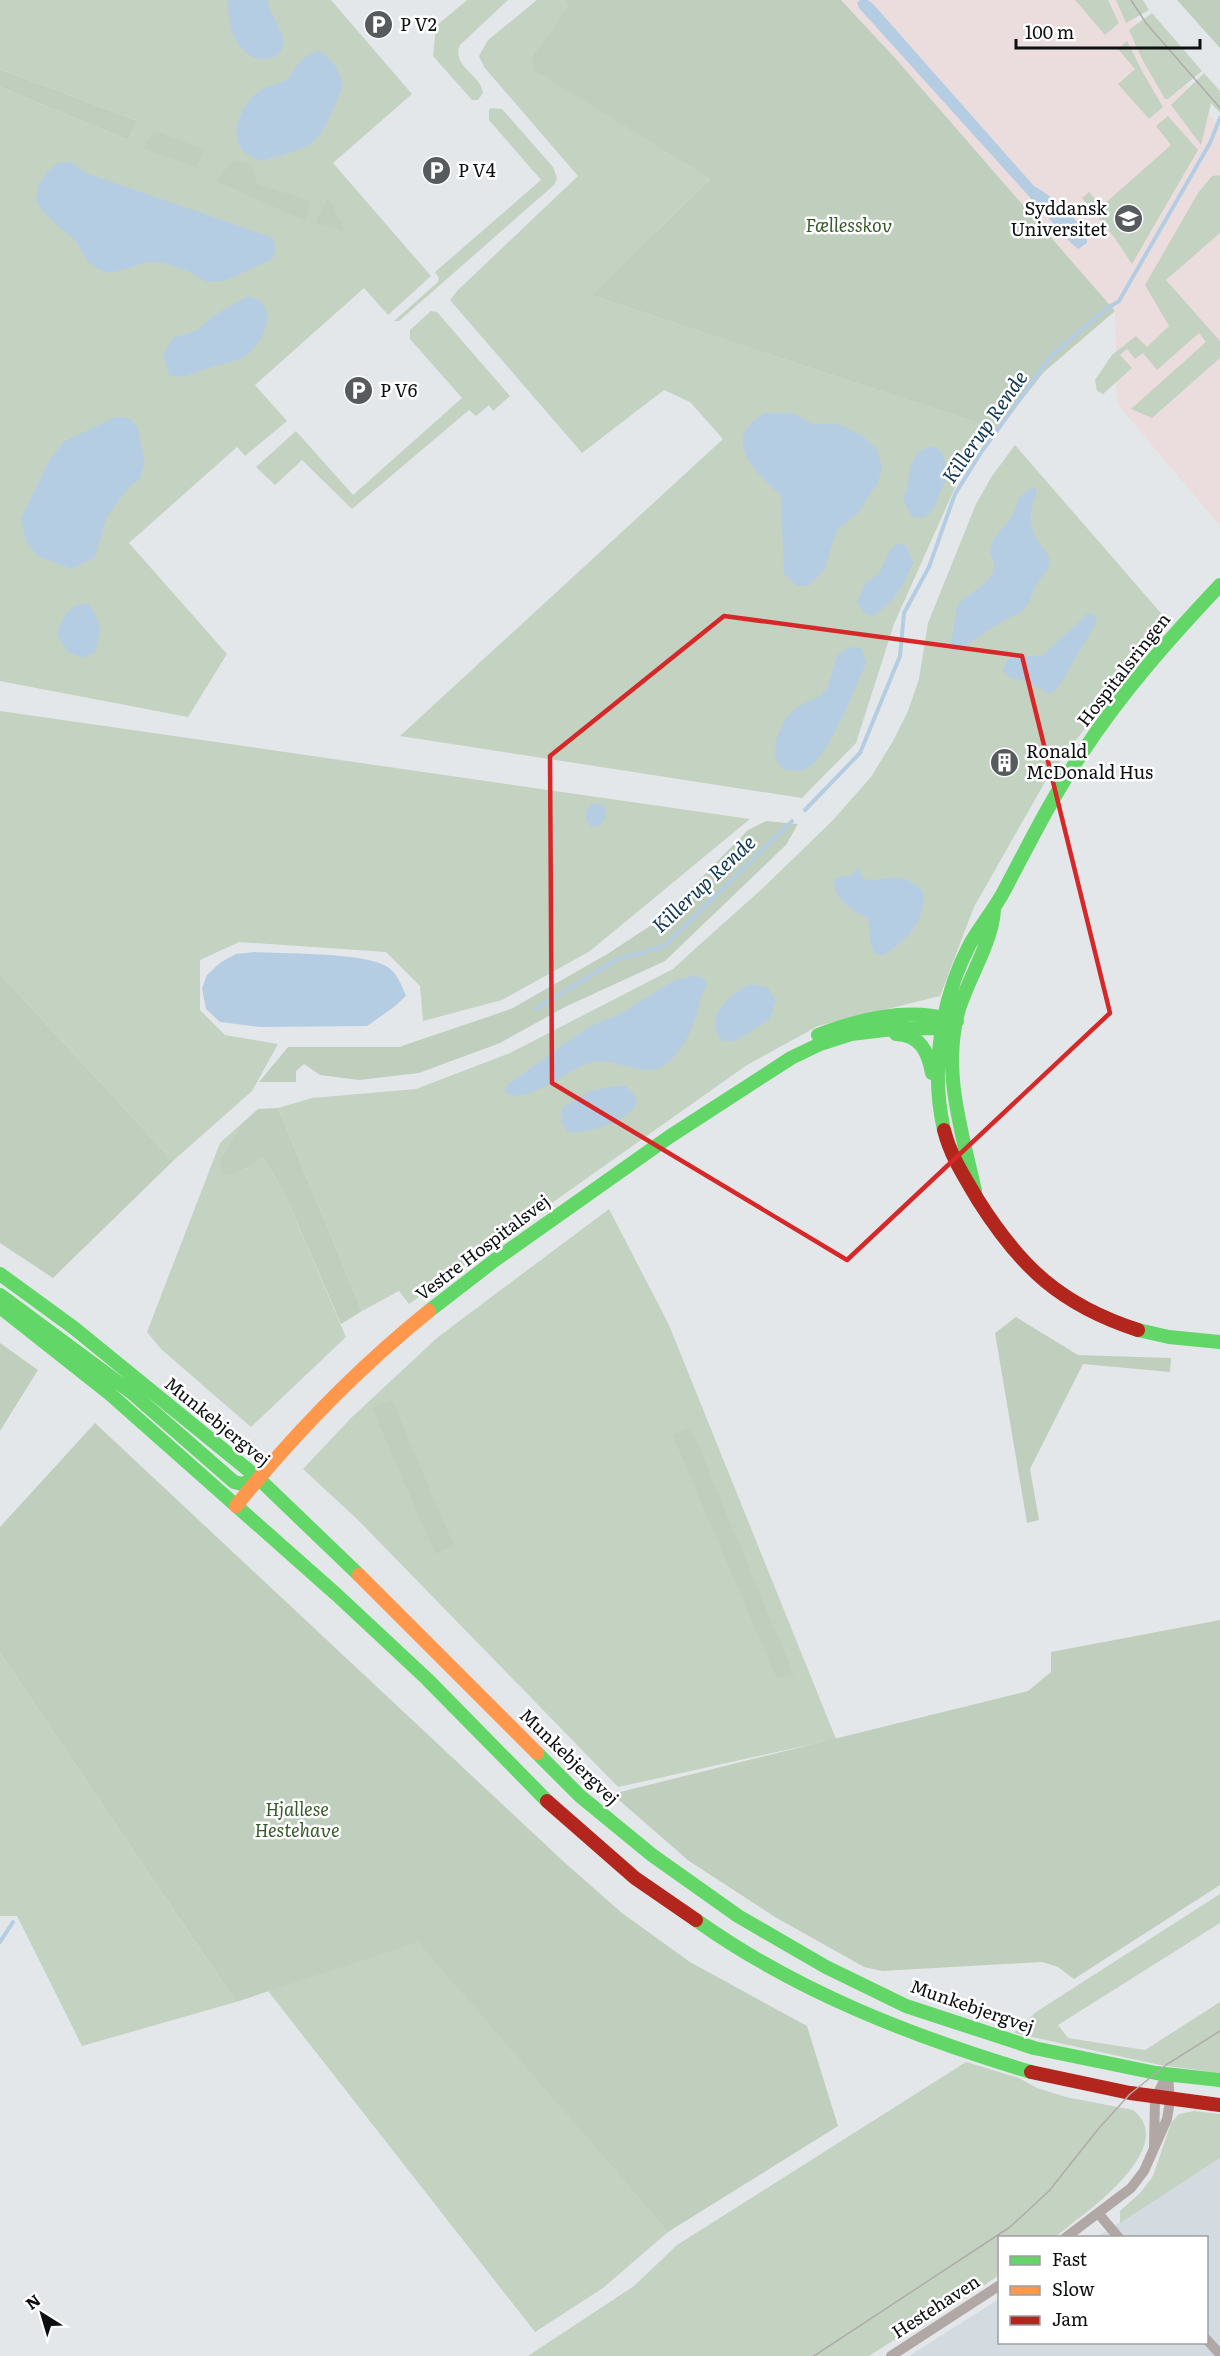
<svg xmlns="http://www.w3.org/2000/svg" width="1220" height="2356" viewBox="0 0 1220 2356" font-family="Literata,serif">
<rect width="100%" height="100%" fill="#e4e7e9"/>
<!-- built -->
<path fill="#d3dbe1" d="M1220 2158V2356H909L999 2299 1000 2342H1206V2238L1097 2237Z"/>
<!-- education -->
<path fill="#ebdddd" d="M841 0H1121L1220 128V526L1117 404 1115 311 896 59Z"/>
<!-- green -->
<path fill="#c4d2c1" d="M0 0H331L412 94 333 163 431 276 388 315 364 288 255 385 287 421 245 456 237 447 129 543 227 654 188 717 0 681V87L128 140 138 121 0 69Z
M467 0H508L460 45C451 67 481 74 483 93L478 100H472L433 56 436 26Z
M537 0H565L570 6 532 56 534 70 710 179 591 295 983 425 894 624 856 743 802 798 400 736 723 439 690 402 664 390 582 453 450 300 458 290 578 176 484 67 479 56 488 40Z
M1075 0H1108L1119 23 1105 35Z
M1116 0H1143L1149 10 1126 23Z
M1152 13 1202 71 1168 99H1165L1142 59 1129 30Z
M1127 41 1142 71 1163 107 1149 119 1118 84 1135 69 1118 49Z
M1204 73 1220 91V113L1211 103 1201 145 1171 105Z
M491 108 502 109 553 167 557 178 554 185 399 321H394L438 282 439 278 435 272 541 180 489 120V110Z
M1168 116 1198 150 1132 264 1114 237 1082 198 1089 192 1102 206 1171 145 1156 126Z
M1220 175V233L1166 280 1220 341V358L1152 418 1131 409 1206 342 1199 333 1157 370 1143 353 1135 359 1127 349 1120 355 1132 368 1103 394 1097 391 1095 380 1112 355 1136 336 1147 347 1169 326 1145 285 1198 193 1212 176Z
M431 311 437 312 510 396 493 411 489 405 476 416 469 410 352 509 302 460 275 485 256 467 296 431 353 495 462 398 410 339V330Z
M1015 445 1166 619 1045 782 974 907 940 996 818 1026 747 1065 409 1304 399 1291 362 1311 278 1108 312 1098 416 1089 510 1053 673 969 697 947 764 887 833 820 871 777 893 741 908 711 919 679 928 623 976 504 992 476Z
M0 711 750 819 590 951 502 1000 423 1021 420 986 386 952 239 942 200 960V1010L225 1035 278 1044 252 1091 173 1161 0 974Z
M240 1125 223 1154 235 1174 264 1158 286 1197 346 1337 251 1427 161 1349 147 1332 220 1143Z
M609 1209 669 1325 836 1739 618 1787 357 1519 303 1469 351 1418 438 1337Z
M0 1653 236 2002 82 2046 17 1916H0Z
M1220 1894V1923L1058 2025 1068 2038 1145 2050 1220 2002V2073L1160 2065 1014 2033 1036 2012Z
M418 1941 668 2232 603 2288 535 2332 268 1991Z
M966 2062 1019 2078 1037 2088 1066 2097 1133 2110C1176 2143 1100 2203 1074 2222 1068 2226 1059 2236 1051 2238 1038 2241 1014 2238 1000 2238L999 2275 969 2296 966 2294 869 2356H528L634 2286 677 2245Z
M1194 2111 1220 2114V2158L1120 2223V2211L1141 2192 1153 2176 1171 2123 1179 2114Z"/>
<!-- forest -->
<path fill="#c0cfbd" d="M565 0H841L896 59 1115 311 1044 372 998 430 591 295 710 179 533 70 532 56 569 6Z
M1177 0H1220V48Z
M0 69 138 121 128 140 0 87Z
M154 130 204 150 196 167 143 149Z
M233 160 251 165 257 184 311 201 305 221 216 181Z
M328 198 345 231 315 223Z
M766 821 798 824 786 845 665 961 565 1007 500 1043 419 1073 359 1080 320 1075 304 1064 296 1071V1082H259L288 1047H399L511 1009 609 953 662 918 748 830Z
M0 974 173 1161 53 1278 0 1243Z
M278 1108 362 1311 341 1324 286 1197 264 1158 235 1174 223 1175 220 1163 223 1154 240 1125 258 1109Z
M1016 1317 1078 1355 1171 1358 1170 1372 1083 1364 1030 1469 1039 1520 1027 1523 995 1333Z
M0 1343 38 1370 0 1431Z
M392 1400 454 1546 435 1554 372 1408Z
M95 1423 564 1862 622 1913 690 1962 807 2026 838 2126 668 2232 418 1942 236 2002 0 1653V1527Z
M691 1428 794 1675 777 1679 672 1434Z
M1220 1620V1885L1074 1979 1058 1967 1042 1962 882 1971 864 1967 775 1917 689 1861 612 1794 1028 1691 1051 1672V1652Z"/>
<!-- water -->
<path fill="#b5cde3" d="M227 0H268C269 14 281 26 283 40 285 59 262 64 249 55 243 51 238 44 234 37 228 26 229 12 227 0Z
M860 0H868L874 5 1034 186C1049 194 1088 225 1087 243L1078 249 1071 243 859 8 857 3Z
M318 51C332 57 340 71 343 86 336 100 326 132 314 141 300 152 277 156 260 161 253 157 242 153 239 145 231 126 246 97 263 89 271 85 281 83 289 79 296 63 302 57 318 51Z
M71 162 86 173 273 238 276 251 271 260 224 281 207 282 190 272 164 263 148 262 111 273 99 270 88 262 77 243 43 212 36 200 39 184 46 173 58 163Z
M248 296C280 303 266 339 248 354 237 363 222 363 209 368 195 372 184 380 169 375L163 355 173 338 198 330 213 316Z
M764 413H793L813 424H838L861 435 876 448 882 466 878 483 857 514 837 530 824 570 809 586H797L784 574 781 496C765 481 728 450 749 425 753 420 760 417 764 413Z
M116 417 129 418 137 426 145 463 140 479 128 488 107 516 95 557 72 569 39 557 26 542 21 518 49 460 65 441Z
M928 447H936L943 454 948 474 934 508 927 516 920 518 911 516 903 499C913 478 904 458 928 447Z
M1034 487 1036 488C1038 496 1032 503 1031 511 1029 534 1039 541 1050 558L1048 569 1036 585 1030 600 1023 611 1001 622 957 651H953L950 649 957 606 964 598 983 585 993 573 994 563 990 552 992 541 1011 518 1020 497 1027 490Z
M897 544 906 545 913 562C904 585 894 604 872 616L863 612 857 602 865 584 879 573 890 550Z
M89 604C102 622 101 631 95 652L83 658 68 652 57 635C60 622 65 614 75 605Z
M1088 613 1096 617V623L1058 688 1050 694 1026 681 1012 679 1002 670 1009 658 1043 655Z
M850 647 862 648 866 663C856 686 828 760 806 769 798 772 791 771 782 769L775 758 776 739 785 719 799 706 820 696 828 687 837 655Z
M592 803 604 805 606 815 600 826 591 827 586 819V812Z
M857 869 861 872 863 879C891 882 898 868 923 891 926 921 908 940 883 955L876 954 871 946 868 919C852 910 834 900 834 880L842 876H850Z
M255 952C285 954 368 952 389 968 398 975 402 986 406 996L394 1007 367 1026 259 1027 220 1022 206 1009 202 988 207 975 221 962 236 954Z
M696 975 704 979 707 985C699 997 699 1010 694 1023 689 1037 677 1056 665 1065 643 1080 614 1055 589 1063 568 1069 528 1105 506 1093L505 1088 511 1082 588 1027 616 1016 675 980Z
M751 984 768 988 776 1001 770 1019 736 1041H723C701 1020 730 993 751 984Z
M613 1086H626L634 1094 637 1103C625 1124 590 1133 567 1132L561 1121 563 1107 591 1091Z"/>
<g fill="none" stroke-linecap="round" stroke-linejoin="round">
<!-- stream -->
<path stroke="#b5cde3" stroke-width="4" d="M805 810 860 753 900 656 904 613 929 567 955 494 982 451 1052 355 1106 309 1119 301 1210 143 1220 118
M536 1009 616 960 664 946 792 821
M0 1942 13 1922"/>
<!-- street -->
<path stroke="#b1a8a6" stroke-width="10" d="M1154 2147 1155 2099 1167 2075
M1098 2213 1119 2238
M1065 2238 1131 2188 1144 2171 1167 2119 1170 2101 1168 2075
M1206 2339 1220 2354
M891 2356 1000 2285"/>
<!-- fast -->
<path stroke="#63d668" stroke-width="14" d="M896 1034C920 1035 928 1051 932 1073
M818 1035C861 1019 907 1007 952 1020
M944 1130C930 1070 941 999 970 944 980 926 994 910 1004 891 1029 844 1052 797 1082 753 1122 692 1170 638 1220 585
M975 1191C962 1131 941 1070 959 1009 969 977 992 942 994 910
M0 1274 74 1328 258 1478 359 1575
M0 1295 131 1392 234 1482 242 1484 258 1478
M0 1307 110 1394 337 1595 427 1679 547 1801
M429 1311 495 1260 669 1137 791 1058 820 1044 851 1034 893 1029 936 1028 957 1021
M1138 1330 1169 1337 1220 1342
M537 1753 580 1796 652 1855 738 1916 826 1967 906 2006 1034 2048 1156 2073 1220 2080
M696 1920C797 1992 914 2037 1031 2072"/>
<!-- slow -->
<path stroke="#ff974d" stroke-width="14" d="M236 1506C294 1434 357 1369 429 1311
M359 1575 537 1753"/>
<!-- jam -->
<path stroke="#b3261e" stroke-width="14" d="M944 1130C951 1157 964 1176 978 1200 1021 1268 1061 1305 1138 1330
M547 1801 635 1878 696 1920
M1031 2072 1130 2093 1220 2105"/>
<!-- tram -->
<path stroke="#b0acab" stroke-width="1.5" d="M1131 0 1146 23 1220 108
M814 2356 1010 2227 1049 2191 1099 2128 1130 2094 1166 2065 1220 2031"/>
</g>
<!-- marked area -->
<path fill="none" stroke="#d62828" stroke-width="4.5" stroke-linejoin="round" d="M724 616 1022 656 1110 1013 847 1260 552 1083 550 756Z"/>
<!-- icons -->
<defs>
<symbol id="parking-disc" viewBox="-11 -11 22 22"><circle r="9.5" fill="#585b5d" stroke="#fff"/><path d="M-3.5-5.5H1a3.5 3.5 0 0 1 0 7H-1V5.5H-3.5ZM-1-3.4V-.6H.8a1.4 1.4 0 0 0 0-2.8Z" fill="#fff"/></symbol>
<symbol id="university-disc" viewBox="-11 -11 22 22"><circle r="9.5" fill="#585b5d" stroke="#fff"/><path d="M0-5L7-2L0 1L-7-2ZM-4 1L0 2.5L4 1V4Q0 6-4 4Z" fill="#fff"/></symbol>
<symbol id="building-disc" viewBox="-11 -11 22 22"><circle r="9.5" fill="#585b5d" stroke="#fff"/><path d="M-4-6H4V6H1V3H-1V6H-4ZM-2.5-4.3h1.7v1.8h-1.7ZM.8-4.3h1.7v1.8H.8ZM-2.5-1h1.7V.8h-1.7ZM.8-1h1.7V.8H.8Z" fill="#fff"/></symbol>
</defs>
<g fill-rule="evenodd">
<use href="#parking-disc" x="362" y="8" width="33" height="33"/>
<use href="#parking-disc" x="420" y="154" width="33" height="33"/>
<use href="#university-disc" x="1112" y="202" width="33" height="33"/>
<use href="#parking-disc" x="342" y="374" width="33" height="33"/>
<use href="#building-disc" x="988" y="746" width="33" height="33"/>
</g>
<g text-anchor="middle" stroke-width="5" stroke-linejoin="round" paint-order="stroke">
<!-- poi labels -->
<g font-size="18" fill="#0d0f11" stroke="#fff" text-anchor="start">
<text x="400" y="31">P V2</text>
<text x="458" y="177">P V4</text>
<text x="1107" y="215" text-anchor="end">Syddansk<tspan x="1107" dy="21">Universitet</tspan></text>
<text x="380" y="397">P V6</text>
<text x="1026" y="758">Ronald<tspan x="1026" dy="21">McDonald Hus</tspan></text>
</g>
<!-- park labels -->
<g font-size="18" font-style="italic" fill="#365929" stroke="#fff">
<text x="849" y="232">Fællesskov</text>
<text x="297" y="1816">Hjallese<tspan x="297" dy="21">Hestehave</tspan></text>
</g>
<!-- street labels -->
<g font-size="18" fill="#0d0f11" stroke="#fff">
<text transform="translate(1124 670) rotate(-52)" y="6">Hospitalsringen</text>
<text transform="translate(483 1248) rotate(-37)" y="6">Vestre Hospitalsvej</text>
<text transform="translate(217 1422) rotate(39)" y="6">Munkebjergvej</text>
<text transform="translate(569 1757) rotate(44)" y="6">Munkebjergvej</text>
<text transform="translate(972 2007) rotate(19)" y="6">Munkebjergvej</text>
<text transform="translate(936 2307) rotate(-33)" y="6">Hestehaven</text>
</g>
<!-- water labels -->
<g font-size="20" font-style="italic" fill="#0e3553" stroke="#fff">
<text transform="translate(985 427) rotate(-55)" y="7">Killerup Rende</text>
<text transform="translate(704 884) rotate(-43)" y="7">Killerup Rende</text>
</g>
</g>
<!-- legend -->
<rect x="998" y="2236" width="210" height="108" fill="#ffffff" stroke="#9e9fa0" stroke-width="1.5"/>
<rect x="1010" y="2256" width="30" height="9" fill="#63d668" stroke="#9e9fa0" stroke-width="1.5"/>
<text x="1052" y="2266" font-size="18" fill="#0d0f11">Fast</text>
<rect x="1010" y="2286" width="30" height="9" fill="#ff974d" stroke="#9e9fa0" stroke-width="1.5"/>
<text x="1052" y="2296" font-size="18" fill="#0d0f11">Slow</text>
<rect x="1010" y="2316" width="30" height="9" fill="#b3261e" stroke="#9e9fa0" stroke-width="1.5"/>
<text x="1052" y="2326" font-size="18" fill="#0d0f11">Jam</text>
<!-- north arrow -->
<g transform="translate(42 2314) rotate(323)" stroke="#ffffff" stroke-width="4.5" paint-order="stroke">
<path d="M0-4.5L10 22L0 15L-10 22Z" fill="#0d0f11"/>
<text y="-9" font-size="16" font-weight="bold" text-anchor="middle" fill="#0d0f11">N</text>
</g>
<!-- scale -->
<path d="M1016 39v9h184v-9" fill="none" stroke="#0d0f11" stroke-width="3"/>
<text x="1025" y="39" font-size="18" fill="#0d0f11" stroke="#ffffff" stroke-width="4.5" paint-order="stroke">100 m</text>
</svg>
